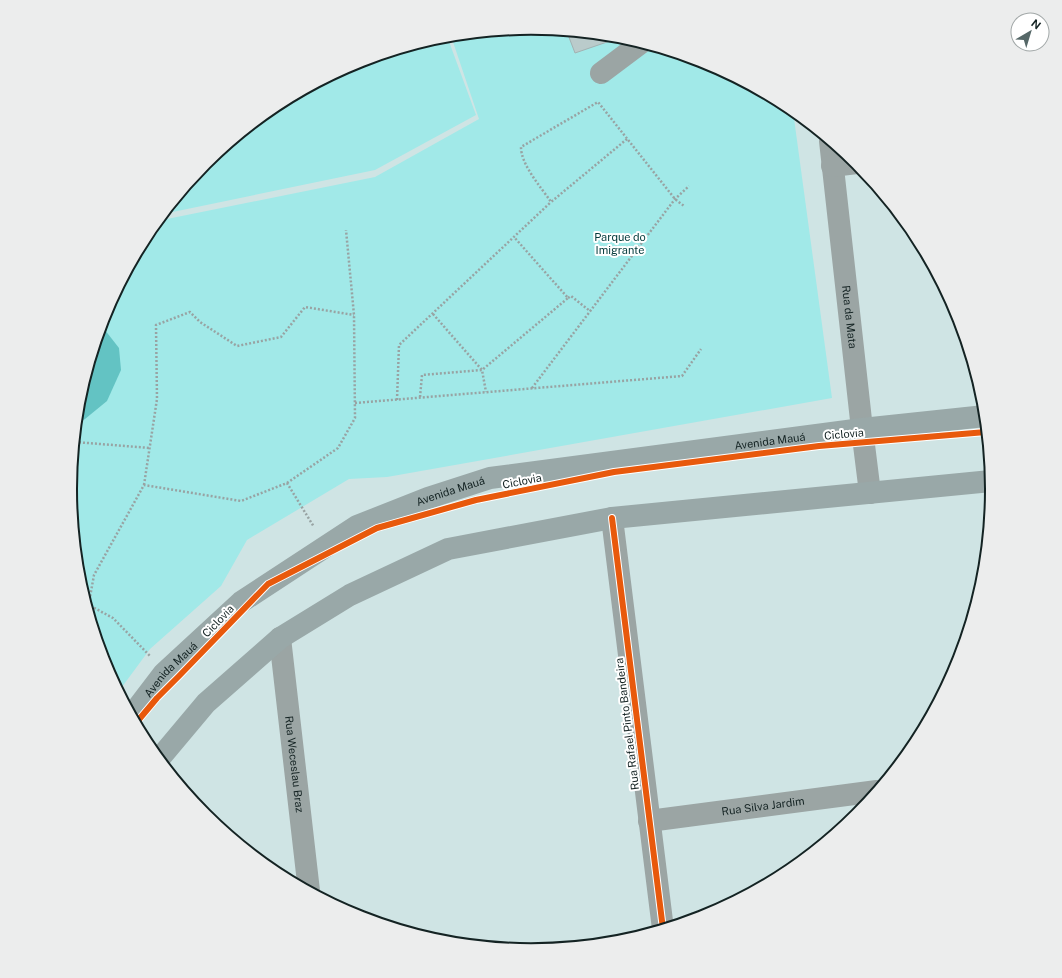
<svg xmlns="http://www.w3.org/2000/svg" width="1062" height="978" viewBox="0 0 1062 978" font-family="'Public Sans',sans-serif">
<rect width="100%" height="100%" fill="#cfe4e4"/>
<!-- green -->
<path fill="#a1e9e8" d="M531 28 621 37 708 63 787 106 793 111 832 398 387 477 349 479 247 540 221 586 150 649 119 691 105 665 79 579 70 489 79 399 105 312 148 233 157 221 375 177 479 119 451 36Z
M447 36 476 115 375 170 163 214 205 163 275 106 355 63Z"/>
<!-- water -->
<path fill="#63c3c3" d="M101 325 119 348 121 370 107 401 85 419 76 424 79 399Z"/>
<!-- building -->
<path fill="#bacbcb" stroke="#a2b2b2" d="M567 32 608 36 610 41 575 53Z"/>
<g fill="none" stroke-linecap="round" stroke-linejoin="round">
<!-- path -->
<path stroke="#98a3a3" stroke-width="2.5" stroke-dasharray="2 2" stroke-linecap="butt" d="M627 139 551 202C541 187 521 165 521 147L598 102 675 199 684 206
M568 298 571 296 590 311
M433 314 482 370 568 298 514 237
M532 388 675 199 689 186
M420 397 422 375 482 370 486 392
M397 400 399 345 551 202
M355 403 682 376 701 349
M75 442 150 448
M287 483 338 448 355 418 354 315 346 230
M144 485 157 399 156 325 190 312 200 322 237 346 281 337 305 307 354 315
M87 604 113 618 150 656
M88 608 94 575 144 485 241 501 287 483 314 527"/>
<!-- minor -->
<g stroke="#9ba5a4" stroke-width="22">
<path d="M601 73 641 43"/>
<path id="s1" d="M830 141 862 429 870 493"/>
<path d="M832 166 857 163"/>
<path d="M612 518 663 929"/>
<path id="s2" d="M280 638 309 891"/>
<path id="s3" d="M649 821 877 791"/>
</g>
<!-- major -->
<g stroke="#99a8a8" stroke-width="22">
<path id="s4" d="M132 715 164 673 241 602 357 526 428 498 490 478 862 429 985 416"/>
<path d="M159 759 206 703 280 638 350 595 448 549 612 518 991 481"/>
</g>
<defs>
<path id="cycleway" d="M612 518 663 929
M136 723 157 698 179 676 268 584 377 528 476 500 614 472 819 446 986 432"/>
</defs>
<!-- cycleway casing -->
<use href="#cycleway" stroke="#fff" stroke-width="8"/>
<!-- cycleway -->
<use href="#cycleway" stroke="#e8590c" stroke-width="6"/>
</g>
<g text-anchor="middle" stroke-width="4" stroke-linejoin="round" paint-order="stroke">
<!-- park labels -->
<g font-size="11" fill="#00393a" stroke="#fff">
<text x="620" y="241">Parque do<tspan x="620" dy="13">Imigrante</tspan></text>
</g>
<!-- street labels -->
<g font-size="11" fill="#142323" stroke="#fff">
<text dy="4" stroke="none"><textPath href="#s1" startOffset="177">Rua da Mata</textPath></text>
<text transform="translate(844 434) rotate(-5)" y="4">Ciclovia</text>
<text dy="4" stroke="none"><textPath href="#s4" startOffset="720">Avenida Mauá</textPath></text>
<text transform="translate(522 481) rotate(-11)" y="4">Ciclovia</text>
<text dy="4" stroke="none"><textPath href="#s4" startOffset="396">Avenida Mauá</textPath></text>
<text transform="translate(218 621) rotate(-46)" y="4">Ciclovia</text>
<text dy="4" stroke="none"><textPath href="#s4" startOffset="60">Avenida Mauá</textPath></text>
<text transform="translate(627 724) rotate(-97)" y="4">Rua Rafael Pinto Bandeira</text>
<text dy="4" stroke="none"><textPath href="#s2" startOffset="127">Rua Weceslau Braz</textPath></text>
<text dy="4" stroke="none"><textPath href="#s3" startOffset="115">Rua Silva Jardim</textPath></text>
</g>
</g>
<!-- crop -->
<path d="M0 0H1062V978H0ZM77 489a454 454 0 1 1 908 0a454 454 0 1 1-908 0Z" fill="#eceded" fill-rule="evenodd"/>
<path fill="none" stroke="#142323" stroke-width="2" d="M77 489a454 454 0 1 1 908 0a454 454 0 1 1-908 0Z"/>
<!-- north arrow -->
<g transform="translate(1030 32) rotate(38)"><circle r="19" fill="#ffffff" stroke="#a1a7a7"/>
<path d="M0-3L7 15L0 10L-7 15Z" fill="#556767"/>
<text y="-6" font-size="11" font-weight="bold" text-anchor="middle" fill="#142323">N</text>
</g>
</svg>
